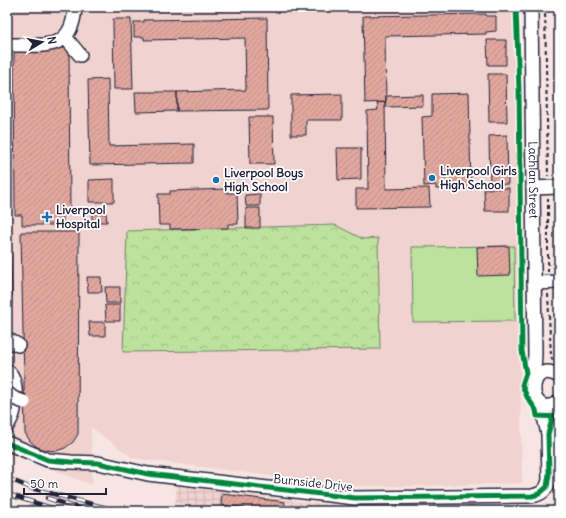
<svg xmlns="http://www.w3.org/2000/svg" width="566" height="518" viewBox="0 0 566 518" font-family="Delius,sans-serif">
<defs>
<pattern id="industrial-grid" width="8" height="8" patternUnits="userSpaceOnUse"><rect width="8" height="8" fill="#f0d2ce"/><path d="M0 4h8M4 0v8" fill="none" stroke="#ceb4b2"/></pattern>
<pattern id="park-crowns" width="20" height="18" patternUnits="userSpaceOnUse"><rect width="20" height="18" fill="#bce29d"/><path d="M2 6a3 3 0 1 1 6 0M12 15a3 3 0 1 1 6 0" fill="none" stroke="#a1c288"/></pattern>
<pattern id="building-hatch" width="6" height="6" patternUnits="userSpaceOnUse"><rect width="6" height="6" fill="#e1a79e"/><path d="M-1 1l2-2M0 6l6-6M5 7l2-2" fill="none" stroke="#c18f89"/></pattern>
</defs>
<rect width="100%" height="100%" fill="#f6e5e2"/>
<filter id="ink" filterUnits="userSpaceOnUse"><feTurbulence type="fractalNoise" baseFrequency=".025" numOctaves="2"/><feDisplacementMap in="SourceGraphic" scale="8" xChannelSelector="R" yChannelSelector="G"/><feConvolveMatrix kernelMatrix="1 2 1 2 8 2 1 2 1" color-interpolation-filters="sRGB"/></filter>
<g filter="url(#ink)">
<!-- built -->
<path fill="#f0d2ce" d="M7 7H83V10L286 7H514L522 483 418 486H351L133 458 91 427 92 485 7 451Z"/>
<!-- industrial -->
<path fill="url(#industrial-grid)" d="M177 486 326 505 325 511H208L196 509 193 505 175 503Z"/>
<!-- park -->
<path fill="url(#park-crowns)" stroke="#6f826c" d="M335 225 363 239 378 238 380 349 123 352 127 231Z"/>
<!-- pitch -->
<path fill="#bce29d" stroke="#6f826c" d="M514 246 515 321 413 322 412 247Z"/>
<!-- building -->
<path fill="url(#building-hatch)" stroke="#22223b" d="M486 14V16H496V31L486 32V34L385 36 386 102 365 103 363 16Z
M267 18 268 110 177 111V92L246 90 245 38 144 40V37H134V22H144V20Z
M113 19H131L133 89H114Z
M487 40H506V65H488Z
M14 48H69L70 215H63V225H22V215H15Z
M488 74H506L507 122H489Z
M108 79 109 146 194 144V163L90 165 88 80Z
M135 92H177V111L136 112Z
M469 93 471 188 436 189V185L424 186 422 117 432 116V94Z
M342 94V120H306V135H291V95Z
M423 95V106L385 107 386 96Z
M385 102 386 189 429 188 430 207 356 208V189H368L367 111 378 110 377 103Z
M249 117H273L274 164H250Z
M507 135 508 184 490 185 489 136Z
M337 148H361V179L338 180Z
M114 179V202H89V180Z
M509 188V211H485L484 189Z
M227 189V193H237L238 224H228V228L170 229V225H159L158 194H170V191Z
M260 194V206H246L245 195Z
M7 196 9 197 12 296H7Z
M246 208H260V228H246Z
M106 213 107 222H92V214Z
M556 215H559V235H556Z
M21 232H79L78 434 73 442 65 448 56 451 46 450 37 447 30 441 25 433Z
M556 237H559V256L556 257Z
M509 246 510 275 478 276 477 247Z
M87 277H101L102 292H88Z
M105 287H120V303H106Z
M105 305H120V321H106Z
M558 310H559V349H558Z
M89 322H105V336H90Z
M222 494 285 502 284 511 263 509V511H244L245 508 221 505Z"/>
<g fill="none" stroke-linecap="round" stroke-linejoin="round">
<defs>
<g id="minor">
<path id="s1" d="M531 7 535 354 533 387"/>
<path d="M65 37 80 55"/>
<path d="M7 45C43 44 72 54 75 7"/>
<path d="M533 188 559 187"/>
<path d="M534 283 559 282"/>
<path d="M7 339 18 345"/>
<path d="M7 371C18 377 16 404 13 414 11 419 9 423 7 426"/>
<path d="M559 376C525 356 526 423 559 402"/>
<path d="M7 443 48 460 71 462 98 463 148 474 355 498 532 496C542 494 547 490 549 480L548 434 541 404"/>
</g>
</defs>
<!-- minor casing -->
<use href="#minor" stroke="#22223b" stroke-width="16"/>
<!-- path -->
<path stroke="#22223b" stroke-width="2" stroke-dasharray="4 3" stroke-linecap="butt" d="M545 7 548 176
M548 198V272
M548 294 551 356 553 361"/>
<!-- minor -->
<use href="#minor" stroke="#fff" stroke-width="13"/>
<defs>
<path id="rail" d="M7 478 31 488 118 511
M7 494 61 511
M47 498 87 511
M7 506 21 511"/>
</defs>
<!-- rail casing -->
<use href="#rail" stroke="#22223b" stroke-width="4.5"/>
<!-- rail -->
<use href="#rail" stroke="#fff" stroke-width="3" stroke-dasharray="9" stroke-linecap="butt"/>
<defs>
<path id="minor-bridge" d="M7 393 13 398 24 402"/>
</defs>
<!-- minor-bridge casing -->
<use href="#minor-bridge" stroke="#22223b" stroke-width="16" stroke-linecap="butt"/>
<!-- minor-bridge -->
<use href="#minor-bridge" stroke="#fff" stroke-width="13"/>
<defs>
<path id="cycleway" d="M516 7 519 90 522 351 526 373 522 385 527 397 536 410 537 416 559 417
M7 443 48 460 71 462 98 463 148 474 355 498 532 496 539 494 547 487 549 474 548 434 553 416"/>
</defs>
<!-- cycleway casing -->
<use href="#cycleway" stroke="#fff" stroke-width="8"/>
<!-- cycleway -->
<use href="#cycleway" stroke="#00873e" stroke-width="5"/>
</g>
</g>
<!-- markers -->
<g fill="#1f6fb2" stroke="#fff" stroke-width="1.5">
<circle cx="432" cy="178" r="4"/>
<circle cx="216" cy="180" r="4"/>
<path d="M45 211h4v4h4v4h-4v4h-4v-4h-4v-4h4z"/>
</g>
<g text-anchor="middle" stroke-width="3.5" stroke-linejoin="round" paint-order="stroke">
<!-- poi labels -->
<g font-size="12" font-weight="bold" fill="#22223b" stroke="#fff" text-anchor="start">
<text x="440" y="175">Liverpool Girls<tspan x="440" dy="14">High School</tspan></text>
<text x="224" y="177">Liverpool Boys<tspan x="224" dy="14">High School</tspan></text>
<text x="56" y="214">Liverpool<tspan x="56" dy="14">Hospital</tspan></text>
</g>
<!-- street labels -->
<g font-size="12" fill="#22223b" stroke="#fff">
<text dy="4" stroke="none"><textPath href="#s1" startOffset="173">Lachlan Street</textPath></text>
<text transform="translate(313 483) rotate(6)" y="4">Burnside Drive</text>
</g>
</g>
<!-- margin -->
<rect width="566" height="518" fill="none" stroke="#fff" stroke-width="24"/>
<rect x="12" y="12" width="542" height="494" fill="none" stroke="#22223b" stroke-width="1.5" filter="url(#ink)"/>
<!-- north arrow -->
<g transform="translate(42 42) rotate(80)" stroke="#ffffff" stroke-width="3" paint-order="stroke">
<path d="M0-3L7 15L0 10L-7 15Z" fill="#22223b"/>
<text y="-6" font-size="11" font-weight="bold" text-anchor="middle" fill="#22223b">N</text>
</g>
<!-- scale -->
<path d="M24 488v6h82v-6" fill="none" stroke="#22223b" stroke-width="2"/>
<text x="30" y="488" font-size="12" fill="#22223b" stroke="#ffffff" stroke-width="3" paint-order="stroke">50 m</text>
</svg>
